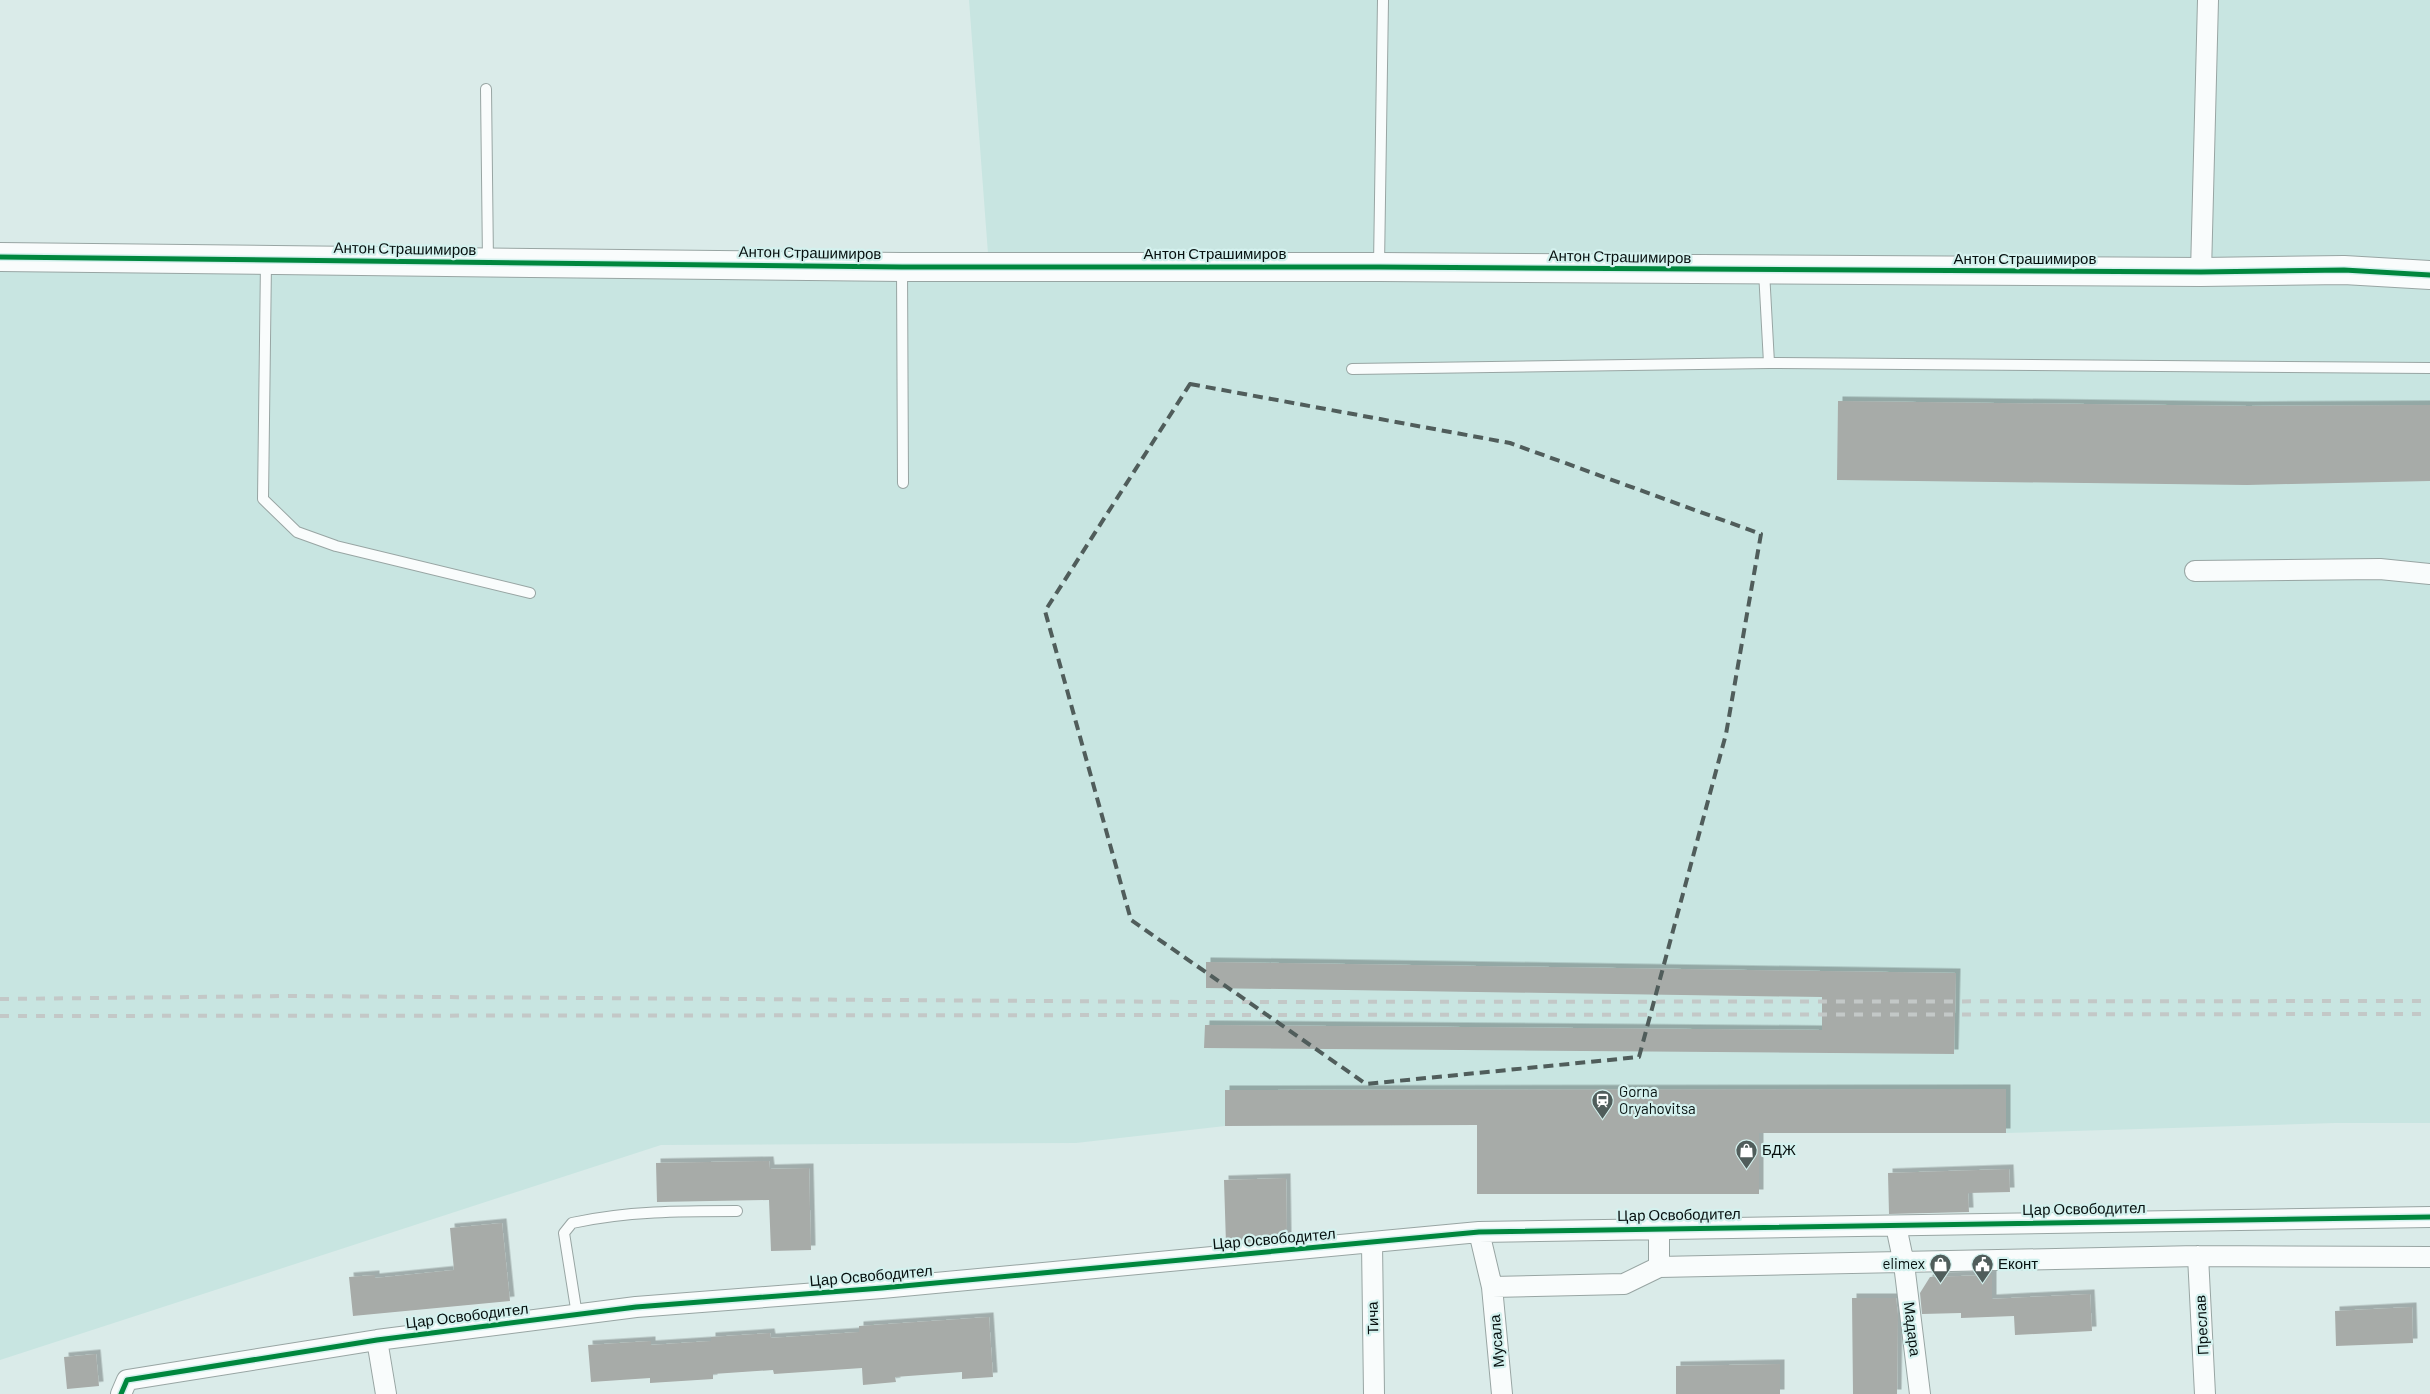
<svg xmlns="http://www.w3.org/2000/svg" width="2430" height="1394" viewBox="0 0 2430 1394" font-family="Barlow,sans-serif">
<defs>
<filter id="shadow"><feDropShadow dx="4.5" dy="-4.5" stdDeviation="0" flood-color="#0004"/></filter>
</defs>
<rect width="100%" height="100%" fill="#daebe9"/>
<!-- built -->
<path fill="#c8e5e1" d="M969 0H2430V1123H2335L2006 1133H1759V1194H1477V1125L1225 1126 1076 1143 661 1145 0 1360V256L989 267Z"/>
<!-- building -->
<path fill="#a7aba8" filter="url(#shadow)" d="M1838 401 2248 406 2430 405V481L2247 485 1837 480Z
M1206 962 1956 973 1954 1054 1204 1048 1205 1025 1822 1030V997L1206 988Z
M2006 1089V1133H1759V1194H1477V1125L1225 1126V1090Z
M769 1161 770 1169 809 1168 811 1250 771 1251 769 1200 657 1202 656 1163Z
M2009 1169 2010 1192 1968 1193 1969 1212 1889 1214 1888 1173Z
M1286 1178 1287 1238 1226 1244 1224 1180Z
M502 1223 510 1301 353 1316 349 1277 375 1275V1278L454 1270 450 1228Z
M1992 1275V1299L2090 1294 2092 1331 2015 1335 2014 1316 1961 1318V1313L1922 1314 1920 1293 1930 1277Z
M1852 1298H1896L1898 1315 1897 1394H1853Z
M2412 1307 2413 1343 2336 1346 2335 1311Z
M989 1317 993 1377 962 1379V1372L895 1377 896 1382 863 1385 862 1368 774 1374 773 1370 713 1374V1379L650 1383V1378L591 1382 588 1345 651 1341V1345L711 1341V1337L770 1333 771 1338 859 1332V1326Z
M96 1354 99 1386 67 1389 64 1357Z
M1780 1364V1394H1676V1366Z"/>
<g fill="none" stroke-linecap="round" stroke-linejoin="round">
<defs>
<path id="lane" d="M486 89 488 262
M266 261 263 499 297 532 336 546 530 593
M1379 266 1383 0
M902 268 903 483
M1764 271 1769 363 2430 368
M1352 369 1769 363
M577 1315 564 1233 572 1223C626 1211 682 1211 737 1211"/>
<path id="street" d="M2201 272 2208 0
M2195 571 2380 569 2430 574
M1896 1226 1904 1264 1920 1394
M1659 1228V1267
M1479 1232 1492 1287 1502 1394
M1372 1243 1374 1394
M2198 1256 2205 1394
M1492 1287 1624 1284 1659 1267 2198 1256 2430 1257
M377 1340 386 1394
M121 1394 127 1380 377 1340 636 1307 882 1288 1479 1232 2430 1217"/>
<path id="secondary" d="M0 257 902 267H1379L2201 272 2344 270 2430 275"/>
</defs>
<!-- lane casing -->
<use href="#lane" stroke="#98a5a3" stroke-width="12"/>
<!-- street casing -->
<use href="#street" stroke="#98a5a3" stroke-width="22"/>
<!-- secondary casing -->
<use href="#secondary" stroke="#98a5a3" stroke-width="30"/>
<!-- lane -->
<use href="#lane" stroke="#f9fcfc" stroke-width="10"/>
<!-- street -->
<use href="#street" stroke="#f9fcfc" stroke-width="20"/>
<!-- secondary -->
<use href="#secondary" stroke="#f9fcfc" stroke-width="28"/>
<!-- rail -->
<path stroke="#c3c8c7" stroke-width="4" stroke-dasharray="9 9" stroke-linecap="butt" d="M0 999 288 996 1192 1002 2430 1001
M0 1016 2430 1014"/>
<defs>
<path id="cycleway" d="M0 257 902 267H1379L2201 272 2344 270 2430 275
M121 1394 127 1380 377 1340 636 1307 882 1288 1479 1232 2430 1217"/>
</defs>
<!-- cycleway casing -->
<use href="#cycleway" stroke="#d4f1ee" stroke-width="8"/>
<!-- cycleway -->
<use href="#cycleway" stroke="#00873e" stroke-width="5"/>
</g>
<!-- marked area -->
<path fill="none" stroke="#505d5b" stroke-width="4" stroke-dasharray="10 6" stroke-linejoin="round" d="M1190 384 1510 443 1761 534 1726 734 1639 1057 1366 1084 1131 920 1045 611Z"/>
<!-- icons -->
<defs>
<symbol id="station-pin" viewBox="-11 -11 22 30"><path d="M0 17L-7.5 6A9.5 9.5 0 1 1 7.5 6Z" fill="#505d5b" stroke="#d4f1ee"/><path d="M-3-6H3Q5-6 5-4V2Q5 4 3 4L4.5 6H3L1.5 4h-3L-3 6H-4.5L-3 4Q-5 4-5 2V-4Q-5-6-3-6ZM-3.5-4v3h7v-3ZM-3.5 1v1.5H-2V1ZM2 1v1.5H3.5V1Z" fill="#fff"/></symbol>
<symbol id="shop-pin" viewBox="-11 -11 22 30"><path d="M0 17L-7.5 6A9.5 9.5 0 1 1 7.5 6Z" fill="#505d5b" stroke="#d4f1ee"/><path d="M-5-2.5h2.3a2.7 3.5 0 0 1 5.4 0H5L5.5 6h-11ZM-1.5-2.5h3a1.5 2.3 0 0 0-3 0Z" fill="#fff"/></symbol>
<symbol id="civic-pin" viewBox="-11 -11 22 30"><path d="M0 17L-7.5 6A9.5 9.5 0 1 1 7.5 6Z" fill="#505d5b" stroke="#d4f1ee"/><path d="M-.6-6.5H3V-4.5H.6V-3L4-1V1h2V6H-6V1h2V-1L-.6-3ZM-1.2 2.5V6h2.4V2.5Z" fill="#fff"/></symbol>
</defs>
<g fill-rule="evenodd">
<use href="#station-pin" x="1590" y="1088" width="25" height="34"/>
<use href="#shop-pin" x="1734" y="1138" width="25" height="34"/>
<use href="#shop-pin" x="1928" y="1252" width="25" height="34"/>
<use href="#civic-pin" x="1970" y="1252" width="25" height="34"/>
</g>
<g text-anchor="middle" stroke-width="4.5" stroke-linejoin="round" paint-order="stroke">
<!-- street labels -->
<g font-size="15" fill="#06100f" stroke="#d4f1ee">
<text transform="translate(405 249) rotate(1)" y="5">Антон Страшимиров</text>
<text transform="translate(810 253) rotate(1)" y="5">Антон Страшимиров</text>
<text x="1215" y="259">Антон Страшимиров</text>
<text transform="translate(1620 257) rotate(1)" y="5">Антон Страшимиров</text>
<text x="2025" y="264">Антон Страшимиров</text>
<text transform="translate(2084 1209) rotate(-1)" y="5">Цар Освободител</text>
<text transform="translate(1679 1215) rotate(-1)" y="5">Цар Освободител</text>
<text transform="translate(1274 1239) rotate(-5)" y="5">Цар Освободител</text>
<text transform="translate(871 1276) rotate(-5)" y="5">Цар Освободител</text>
<text transform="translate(467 1316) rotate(-7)" y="5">Цар Освободител</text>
<text transform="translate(1373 1318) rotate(-91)" y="5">Тича</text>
<text transform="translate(2202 1325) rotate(-93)" y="5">Преслав</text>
<text transform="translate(1912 1329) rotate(83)" y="5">Мадара</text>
<text transform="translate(1497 1341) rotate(-95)" y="5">Мусала</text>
</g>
<!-- poi labels -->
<g font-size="15" fill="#06100f" stroke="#d4f1ee" text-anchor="start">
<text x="1619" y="1097">Gorna<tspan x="1619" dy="17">Oryahovitsa</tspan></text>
<text x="1762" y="1155">БДЖ</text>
<text x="1925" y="1269" text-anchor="end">elimex</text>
<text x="1998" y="1269">Еконт</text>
</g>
</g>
</svg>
